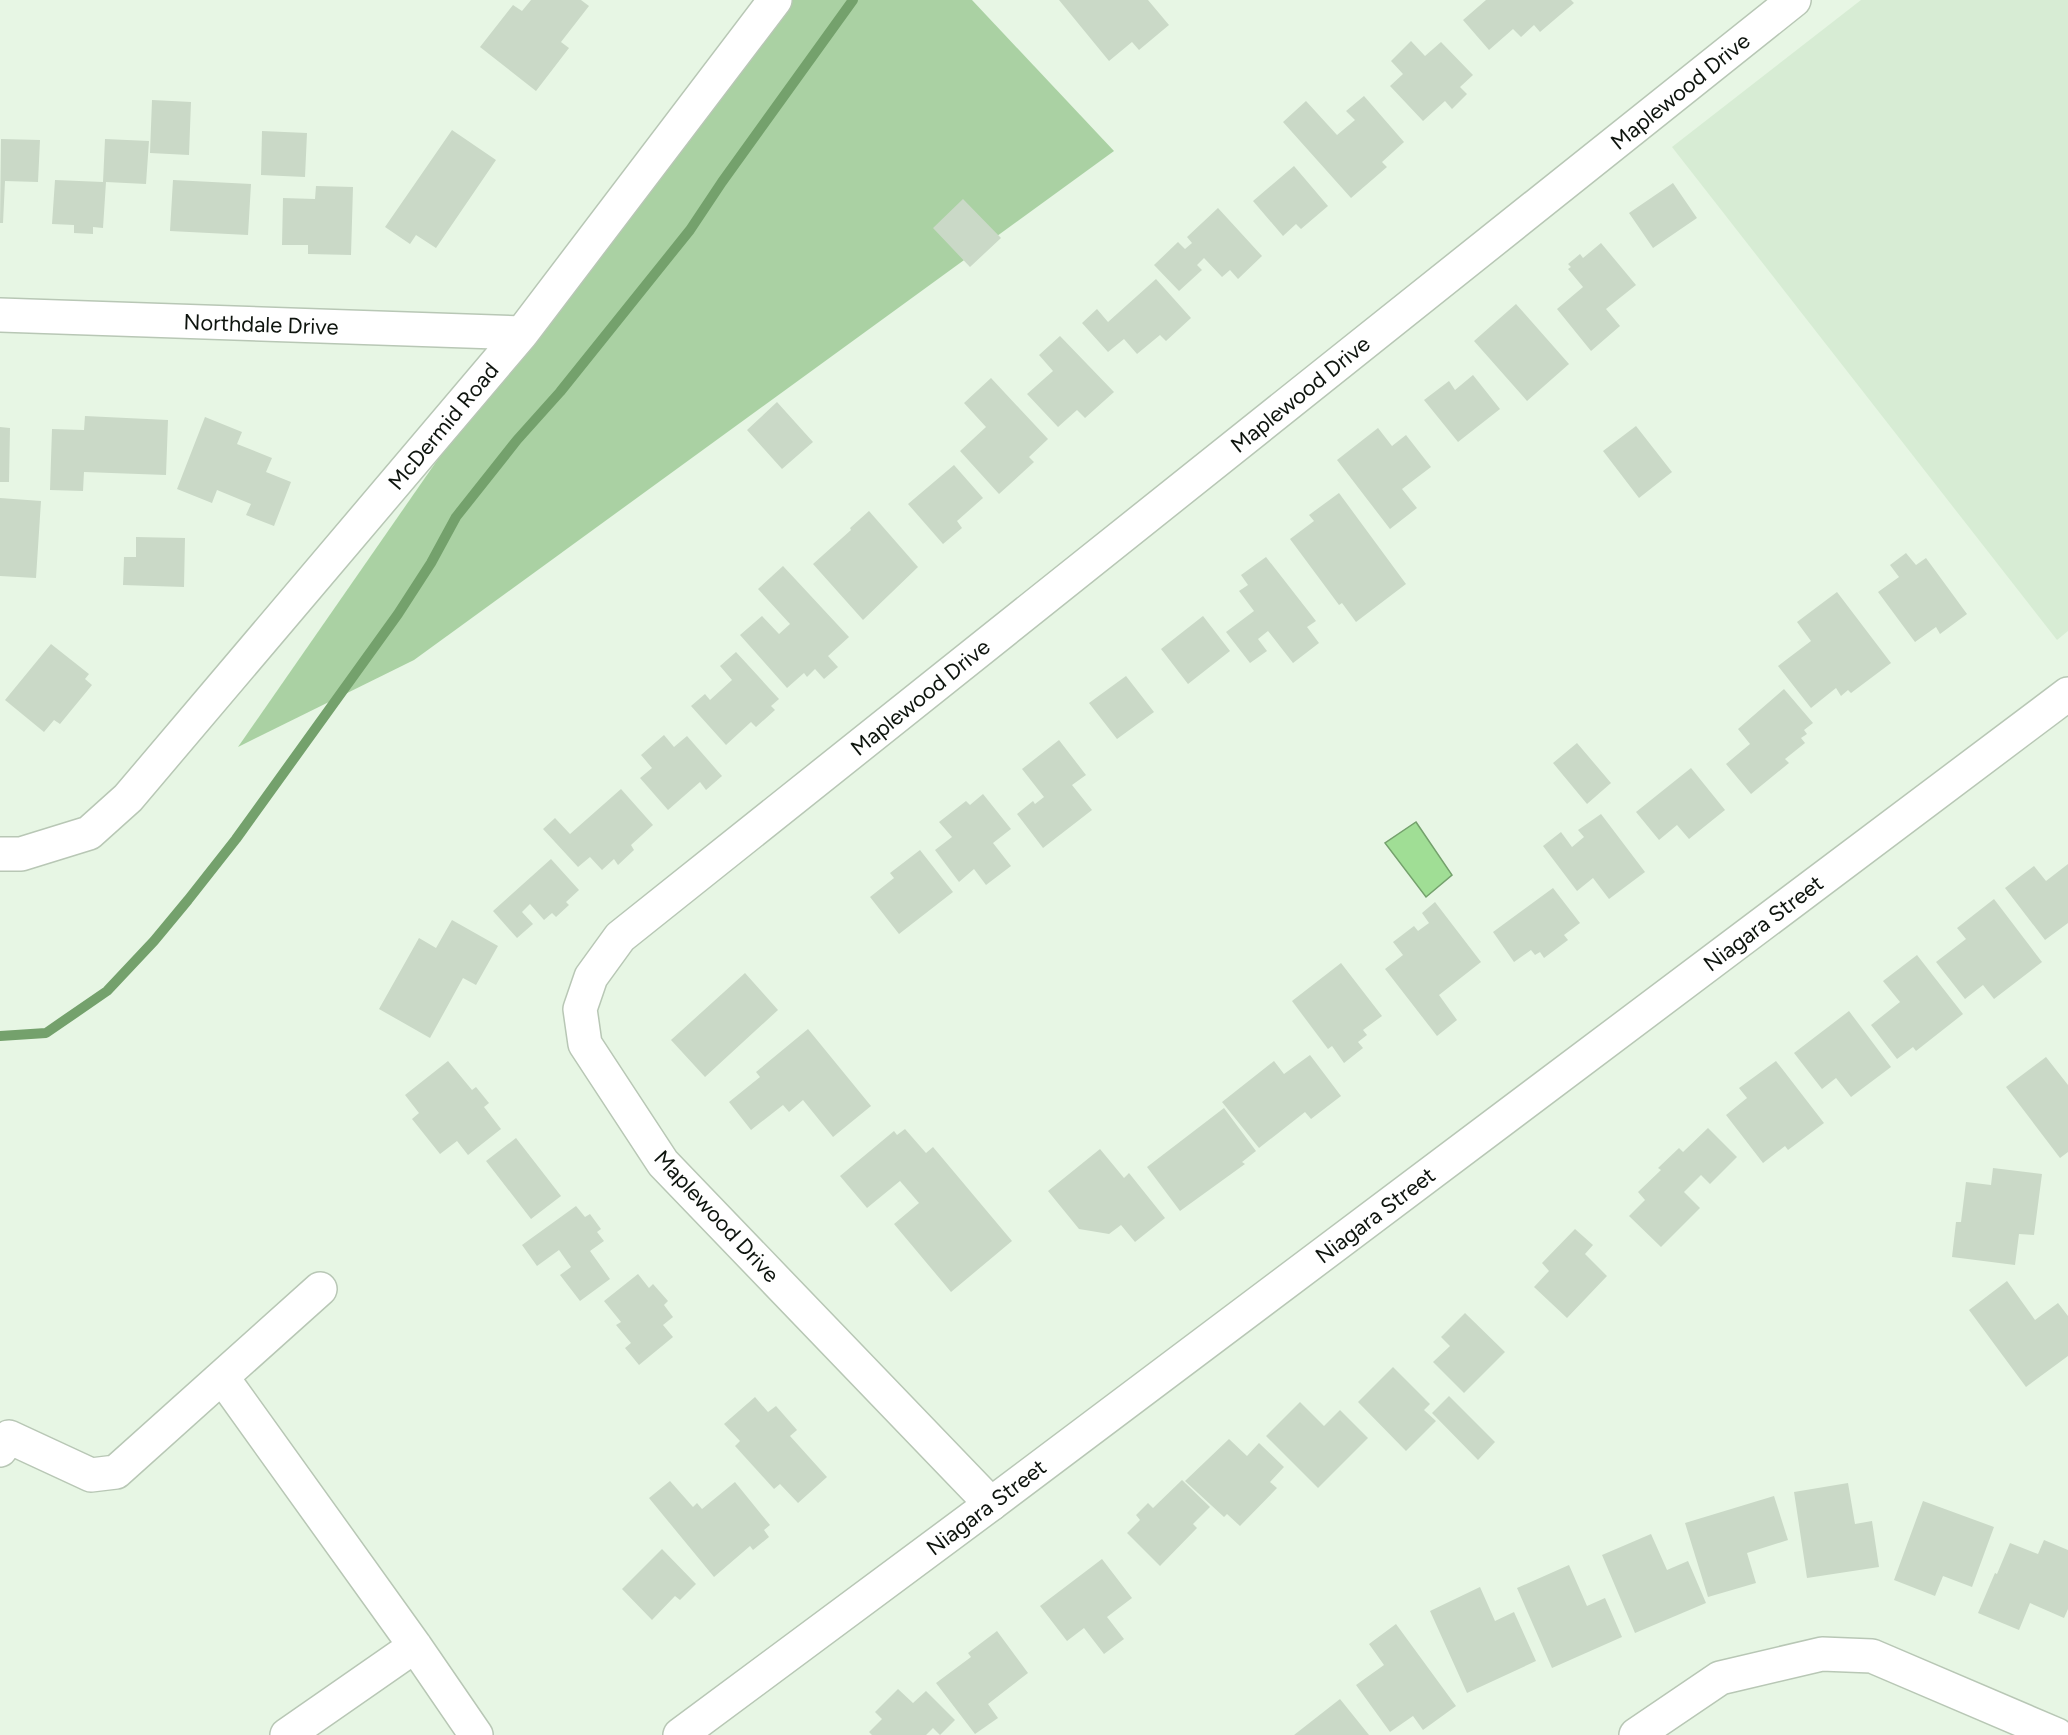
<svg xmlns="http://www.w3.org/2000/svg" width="2068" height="1735" viewBox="0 0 2068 1735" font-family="Figtree,sans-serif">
<rect width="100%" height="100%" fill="#e7f6e4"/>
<!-- built -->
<path fill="#d7ecd4" d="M1861 0H2068V631L2057 640 1672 147Z"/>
<!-- green -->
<path fill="#aad1a3" d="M757 0H972L1114 151 414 660 238 747Z"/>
<!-- water -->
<path fill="#a0de95" stroke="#74a16c" stroke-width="1.5" d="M1416 822 1452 875 1426 897 1385 843Z"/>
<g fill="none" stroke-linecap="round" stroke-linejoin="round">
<!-- stream -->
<path stroke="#74a16c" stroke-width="10" d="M0 1036 46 1033 107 991 154 941 188 900 236 839 398 614 431 563 456 517 517 440 560 392 690 230 722 182 853 0"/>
</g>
<!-- building -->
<path fill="#cad9c7" d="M531 0H581L589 6 561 42 569 48 536 91 480 47 513 5 522 11Z
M1059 0H1148L1169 25 1139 50 1132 42 1109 61Z
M1486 0H1571L1574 3 1540 32 1534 25 1521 37 1513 29 1489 50 1463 20Z
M1411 41 1425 56 1441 42 1473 75 1460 87 1467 94 1452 109 1445 101 1423 121 1390 86 1403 74 1391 61Z
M1364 96 1404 142 1382 162 1387 167 1351 198 1283 122 1306 101 1337 135 1355 120 1346 111Z
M152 100 191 102 189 155 150 153Z
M452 130 496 160 436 248 416 235 410 244 385 227Z
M262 131 307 133 305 177 261 175Z
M1 139 40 140 38 182 5 181 3 223H0Z
M105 139 149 141 146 184 106 182 103 228 93 227V234L74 233V225L52 224 55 180 103 182Z
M1294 166 1328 206 1301 229 1296 224 1283 236 1253 201Z
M173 180 251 184 248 235 170 231Z
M1673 183 1697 218 1653 248 1629 213Z
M316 186 353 187 351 255 308 254V245H282L283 198 315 199Z
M963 199 1001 238 970 267 933 228Z
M1218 208 1262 256 1238 279 1230 270 1222 277 1204 258 1197 265 1202 270 1179 291 1154 265 1178 242 1185 249 1192 243 1187 237Z
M1601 243 1636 285 1606 309 1620 326 1591 351 1557 309 1583 287 1568 269 1571 267 1568 264 1580 254 1583 258Z
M1156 279 1191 318 1166 341 1160 335 1137 354 1124 339 1108 352 1082 323 1097 309 1108 322Z
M1516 304 1569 364 1527 401 1474 341Z
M1060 336 1114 392 1085 418 1077 410 1058 427 1027 394 1053 371 1039 355Z
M1473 375 1500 409 1458 442 1424 400 1449 381 1455 390Z
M991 378 1048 439 1029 457 1034 462 999 494 960 451 986 427 964 403Z
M777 402 813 442 782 469 747 430Z
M85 416 168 420 166 475 84 472 83 491 50 490 52 429 84 430Z
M205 417 242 432 237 444 272 458 266 472 291 482 274 526 246 515 251 504 217 490 212 503 177 489Z
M1636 426 1672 472 1639 498 1603 451Z
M0 427 10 428 9 482H0Z
M1378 428 1392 446 1406 435 1431 467 1402 489 1417 508 1390 529 1337 460Z
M954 465 983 498 957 521 962 528 943 544 908 504Z
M1339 493 1406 584 1356 622 1342 603 1339 605 1290 539 1314 521 1309 515Z
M0 498 41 501 36 578 0 576Z
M869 511 918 567 863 620 813 564 851 530 850 528Z
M136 537 185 538 184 587 123 585 124 557H136Z
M1906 553 1916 565 1926 558 1967 614 1940 634 1936 627 1915 642 1878 592 1899 577 1890 565Z
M1266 557 1316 621 1307 627 1319 643 1293 663 1268 631 1258 639 1267 651 1250 663 1226 632 1254 611 1239 591 1248 585 1241 575Z
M783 566 849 637 828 656 838 667 824 679 815 669 807 677 804 673 787 688 740 635 762 616 779 634 790 624 758 589Z
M1837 592 1891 663 1851 693 1848 690 1841 696 1836 688 1811 708 1778 666 1811 641 1797 622Z
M1203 616 1230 651 1188 684 1161 649Z
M51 644 89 674 85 679 92 685 60 724 54 720 44 732 5 700Z
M736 652 779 699 771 706 775 710 756 727 751 722 726 745 691 706 705 694 710 700 732 680 720 666Z
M1126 676 1154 712 1117 739 1089 703Z
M1784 689 1813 723 1804 730 1807 734 1801 738 1805 743 1785 759 1789 763 1751 794 1726 764 1750 744 1738 729Z
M664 735 674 747 687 736 722 776 706 790 700 782 668 810 640 778 652 768 641 755Z
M1059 740 1086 775 1072 785 1092 810 1043 848 1017 814 1033 801 1035 804 1044 797 1022 769Z
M1577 743 1611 783 1587 804 1553 763Z
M1691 768 1725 810 1689 839 1677 825 1659 840 1636 812Z
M621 789 653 825 631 845 634 850 618 865 614 859 602 870 590 857 578 867 543 829 555 818 570 834Z
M983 794 1011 829 993 843 1011 866 986 885 974 869 959 882 935 850 952 837 939 822 966 801 970 805Z
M1601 814 1645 872 1609 899 1593 878 1577 891 1543 846 1561 832 1572 847 1584 837 1578 830Z
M920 850 953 892 899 934 870 897 894 878 890 873Z
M551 859 579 890 566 902 569 905 556 917 552 913 544 920 530 904 522 912 533 924 517 938 493 911Z
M2068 864V923L2045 940 2005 888 2034 866 2046 881Z
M1553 888 1580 923 1564 935 1568 940 1544 958 1540 952 1535 955 1531 950 1514 962 1493 932Z
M1994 899 2042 962 1994 999 1983 985 1965 999 1936 962 1966 939 1957 928Z
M1435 902 1481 962 1439 995 1457 1020 1437 1036 1385 969 1403 955 1393 942 1414 926 1418 931 1429 923 1422 913Z
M452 920 498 946 476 985 463 978 430 1038 379 1009 419 938 436 948Z
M1917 955 1963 1014 1916 1051 1913 1047 1897 1059 1871 1025 1900 1002 1883 981Z
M1341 963 1382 1016 1363 1030 1367 1035 1358 1042 1363 1048 1344 1063 1332 1046 1328 1049 1292 1001Z
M745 973 778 1010 705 1077 671 1040Z
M1849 1011 1891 1067 1851 1097 1836 1078 1822 1089 1794 1053Z
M808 1029 871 1106 833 1137 803 1100 789 1112 783 1105 751 1130 729 1102 760 1077 756 1072Z
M1310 1055 1341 1096 1311 1119 1305 1112 1259 1148 1222 1102 1274 1061 1284 1074Z
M2046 1057 2068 1085V1152L2060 1158 2006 1087Z
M448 1061 472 1090 476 1087 489 1103 484 1107 501 1129 468 1155 457 1141 440 1154 412 1119 419 1113 405 1095Z
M1776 1061 1824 1123 1788 1150 1785 1146 1763 1163 1726 1115 1747 1098 1739 1088Z
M1224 1108 1256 1151 1242 1162 1245 1164 1180 1211 1147 1167Z
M1708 1128 1737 1157 1710 1184 1701 1175 1684 1192 1700 1208 1661 1247 1629 1216 1645 1200 1638 1192 1661 1170 1658 1168 1679 1148 1683 1152Z
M905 1129 926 1153 933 1147 1012 1241 951 1292 894 1224 919 1203 900 1181 867 1208 840 1176 894 1131 897 1135Z
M516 1138 561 1196 531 1219 486 1161Z
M1100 1149 1124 1178 1129 1173 1165 1218 1135 1242 1121 1225 1109 1234 1079 1229 1048 1191Z
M1993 1168 2042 1174 2034 1235 2019 1234 2015 1265 1952 1257 1956 1222H1961L1966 1182 1991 1185Z
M576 1206 585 1217 590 1214 601 1229 597 1232 604 1241 590 1251 610 1279 580 1301 560 1275 571 1267 559 1250 537 1266 522 1245Z
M1575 1229 1593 1245 1585 1254 1607 1276 1567 1318 1534 1287 1549 1271 1542 1263Z
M638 1274 649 1288 653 1284 668 1301 664 1305 673 1317 663 1325 673 1337 639 1365 625 1348 631 1343 616 1325 621 1322 604 1301Z
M2007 1281 2035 1320 2058 1303 2068 1316V1356L2026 1387 1969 1310Z
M1465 1313 1505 1352 1464 1393 1433 1362 1450 1346 1441 1337Z
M1393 1367 1430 1404 1424 1410 1436 1421 1406 1451 1358 1402Z
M1449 1396 1495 1442 1478 1460 1432 1413Z
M755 1397 768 1412 776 1406 797 1430 790 1436 827 1477 798 1503 780 1484 774 1489 735 1446 740 1441 724 1424Z
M1300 1402 1324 1426 1340 1410 1368 1438 1318 1488 1266 1436Z
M1229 1439 1247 1456 1259 1443 1284 1467 1270 1482 1277 1488 1240 1526 1227 1514 1224 1517 1185 1481Z
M1182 1480 1210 1507 1193 1524 1197 1528 1160 1566 1127 1533 1140 1520 1136 1515 1148 1503 1153 1508Z
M670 1481 693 1507 697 1503 702 1509 735 1482 770 1525 764 1530 769 1537 753 1550 750 1546 714 1577 649 1498Z
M1848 1483 1855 1524 1872 1521 1879 1567 1807 1578 1794 1492Z
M1774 1496 1788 1540 1747 1553 1756 1583 1708 1597 1685 1523Z
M1923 1501 1994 1527 1972 1587 1943 1576 1935 1596 1894 1580Z
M1651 1534 1667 1570 1688 1561 1706 1603 1635 1633 1602 1555Z
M2044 1540 2068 1550V1609L2064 1618 2030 1603 2019 1630 1978 1613 1995 1573 1997 1574 2010 1543 2038 1554Z
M662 1549 696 1584 680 1600 675 1596 652 1620 622 1589Z
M1102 1559 1132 1598 1107 1617 1124 1639 1104 1654 1084 1628 1067 1641 1040 1606Z
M1569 1565 1587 1606 1605 1598 1622 1637 1552 1668 1517 1588Z
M1480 1587 1495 1621 1514 1612 1536 1661 1467 1693 1430 1611Z
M1396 1624 1456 1706 1423 1730 1413 1716 1390 1732 1356 1685 1384 1665 1369 1644Z
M997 1631 1028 1673 988 1704 998 1718 975 1734 936 1683 971 1657 968 1653Z
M898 1689 913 1703 926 1691 955 1720 940 1735 933 1728 926 1735H872L869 1732 882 1719 875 1712Z
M1340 1699 1369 1735H1294Z"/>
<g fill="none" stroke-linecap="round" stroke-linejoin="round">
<defs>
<path id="street" d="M0 315 522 333
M0 854H21L89 833 128 798 522 333 775 0
M222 1377 415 1646 476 1735
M0 1450 9 1437 91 1475 116 1472 320 1289
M991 1504 663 1163 585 1044 580 1009 591 977 620 937 1794 0
M287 1735 415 1646
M1636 1735 1720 1678 1822 1654 1872 1656 2057 1735"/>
<path id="secondary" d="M680 1735 991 1504 2068 694"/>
</defs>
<!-- street casing -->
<use href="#street" stroke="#b8c7b5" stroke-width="36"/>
<!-- secondary casing -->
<use href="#secondary" stroke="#b8c7b5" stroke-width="36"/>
<!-- street -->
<use href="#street" stroke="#fff" stroke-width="33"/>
<!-- secondary -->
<use href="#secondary" stroke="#fff" stroke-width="33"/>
</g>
<g text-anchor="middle" stroke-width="6" stroke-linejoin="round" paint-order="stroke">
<!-- street labels -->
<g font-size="22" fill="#0e140e" stroke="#fff">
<text transform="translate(1680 91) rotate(-39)" y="8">Maplewood Drive</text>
<text transform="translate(261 324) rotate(2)" y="8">Northdale Drive</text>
<text transform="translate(1300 394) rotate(-39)" y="8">Maplewood Drive</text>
<text transform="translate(443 426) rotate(-50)" y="8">McDermid Road</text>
<text transform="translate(920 697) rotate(-39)" y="8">Maplewood Drive</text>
<text transform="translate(1763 923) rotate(-37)" y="8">Niagara Street</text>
<text transform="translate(1375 1215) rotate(-37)" y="8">Niagara Street</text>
<text transform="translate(717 1216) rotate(47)" y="8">Maplewood Drive</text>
<text transform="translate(986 1507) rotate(-37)" y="8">Niagara Street</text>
</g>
</g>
</svg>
